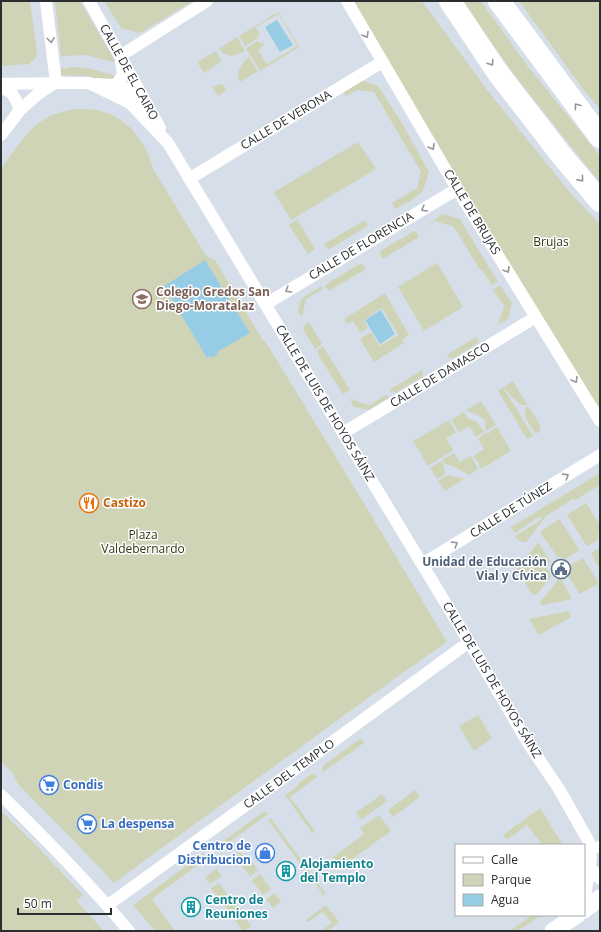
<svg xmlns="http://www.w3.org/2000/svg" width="601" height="932" viewBox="0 0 601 932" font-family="'Open Sans',sans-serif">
<rect width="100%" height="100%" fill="#d6dfe9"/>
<!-- green -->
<path fill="#cfd4b7" d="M1 1H30L37 52 36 58 29 64 1 66Z
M55 1H80L115 61 113 62 86 55 61 56Z
M104 1H193L140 33 121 28Z
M350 1H422L488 91 573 196 600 224V415Z
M461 1H481L526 64 600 156V183L519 81Z
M519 1H600V109L583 89Z
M278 12 299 47 260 71 246 48 258 41 260 44 262 42 264 45 258 50 267 64 297 46 278 14 256 27 260 35 257 37 258 38 245 46 239 36Z
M237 37 245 51C234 56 228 59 219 49Z
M216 51 222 61 204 73 197 62Z
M249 57 258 71 240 82C235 72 241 64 249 57Z
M72 67C88 67 103 72 119 77L115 82 86 76 61 75V69Z
M357 79 378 86 402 123 429 172 423 191 412 200 395 209 392 203 417 188 421 172 374 92 358 90 346 96 342 90Z
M220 84 223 85 227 90 218 96 212 87Z
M76 109C85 109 95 109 104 112 129 119 148 145 153 169L205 254 210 258 215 260 262 339 267 344 379 528 447 642 401 674 114 883 73 840 18 784 12 772 1 761V169C15 150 29 125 52 115 60 112 68 110 76 109Z
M358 142 376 169 291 220 274 192Z
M442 214 460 219 498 282 492 285 482 270H480L454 227 435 221 426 226Z
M297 219 315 249 308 254 289 225Z
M365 220 368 226 328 250 324 244Z
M414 231 415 232 416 231 419 237 383 259 379 254 381 253 380 251Z
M437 263 463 307 424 331 398 287Z
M359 264 360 265 362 264 366 269 329 291 325 286 328 284V283Z
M500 285 512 303 508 319 498 325 504 306 493 290Z
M321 286 323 289 306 299 302 317 298 312 301 299Z
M385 293 409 335 402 340 404 343 374 362 360 339 371 332 380 346 398 335 382 308 364 320 368 328 360 333 353 321 347 324 344 319Z
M309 322 322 344 315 349 303 329 304 328 303 327Z
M476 337 479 342 452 359 451 357 449 358 447 355Z
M323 346 350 390 343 394 318 355 319 353 317 350Z
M422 370 423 373 422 375 423 376 395 393 394 391 391 393 389 390Z
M513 381 527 405C517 407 510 394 504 387Z
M503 387 533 436 527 439 498 391Z
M386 395 389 398 369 410 354 407 350 399 369 405Z
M481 401 496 425 486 431 485 424 486 422C479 413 475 415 466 410Z
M528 406C531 411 542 424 540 429 540 432 538 432 536 434 531 426 519 414 528 406Z
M464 412 467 418 476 421 482 429 484 431V432L476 437 469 426 459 432 451 420Z
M449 420 456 433 446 438 453 450 428 466 413 441Z
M497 427 511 451 481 469 478 463 479 462 478 461H477L473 456 484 449 478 439 485 433H490V431Z
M454 453 460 462 471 456 478 469 469 475 451 465C446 466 444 463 442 460Z
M441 461 444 466V469L445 474 437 479 430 468Z
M600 473V485L574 501 573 499 548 515H547L526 542H521L515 537 517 535 542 519 540 516 515 533 511 527Z
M448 475 455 477 463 478 464 479 445 491 438 481Z
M586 503 587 504 600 526 598 534V540L587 546 586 545 567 515Z
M559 519 560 520 579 550 578 551 566 559 560 557 558 558 540 532Z
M538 543H539L550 561 547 568 551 577 536 595 532 594 517 570V568Z
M600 548V568L597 565 591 553Z
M583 558 598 582V584L579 594 568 575 570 565Z
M559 579H561L572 599 563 601 541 605 540 602Z
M569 611 571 617 539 635 529 619Z
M478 715 492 738 474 751 459 726Z
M361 738 364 743 323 772 322 769 324 765Z
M311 774H315L317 777 290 797 315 831 312 833 285 795 298 786V784Z
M415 790 420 797 393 817 388 810Z
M382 794 387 801 361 820 356 813Z
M540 808 563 845H542L527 825 507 840 503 835Z
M1 811 33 842 83 895 77 901 104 931H1Z
M265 811 268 814 224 846 222 842Z
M379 815 391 831 340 868 333 857 364 834 360 828Z
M271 818 325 893 324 896 268 820Z
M240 852 245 858 234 867 229 860Z
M204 853 207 858 152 899 175 931H155L133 905Z
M250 859 258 870 250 877 242 866Z
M216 869 222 876 210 884 205 877Z
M260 874 271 889 263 895 252 880Z
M219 883 227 894 219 899 211 888Z
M275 893 281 902 273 908 266 899Z
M230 898 240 911 232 917 223 904Z
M326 905 339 922 327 931H321L332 923 323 912 308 922 306 920Z
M243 915 251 926 244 931H243L235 921Z
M532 915H541L518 931H510Z"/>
<!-- water -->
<path fill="#96cde4" d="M277 20 293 45 280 52 265 27Z
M205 260 250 333 217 352 218 354 212 358 210 356 207 358 164 286Z
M381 310 395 334 380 344 365 320Z"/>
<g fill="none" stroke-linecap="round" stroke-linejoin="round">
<!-- street -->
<path stroke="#fff" stroke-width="12" d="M46 1 56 83
M89 1 120 56 160 128
M347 1 457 189 600 421
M120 56 207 1
M1 84 56 83H89L130 103 168 143 469 642 528 743 559 789 589 842 591 858 586 890 584 899
M97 84 111 85 117 84 123 74 121 61
M117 84 137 95 143 100
M1 88 11 92 16 100 20 110
M1 135 20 110 38 94 55 83
M189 179 382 62
M266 304 457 189
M343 433 536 317
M422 564 600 455
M1 795C45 838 89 883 129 931
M599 847H600
M590 867 600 879
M108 905 253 800 469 642"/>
<!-- secondary -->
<path stroke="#fff" stroke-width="17" d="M584 910 600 898
M553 931 577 915"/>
<!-- highway -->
<path stroke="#fff" stroke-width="22" d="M450 1 498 73 562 156 600 201
M499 1 600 137"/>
</g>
<!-- one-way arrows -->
<defs><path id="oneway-chevron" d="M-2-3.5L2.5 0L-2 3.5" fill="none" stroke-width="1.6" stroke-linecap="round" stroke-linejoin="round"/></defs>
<g stroke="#949698">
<use href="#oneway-chevron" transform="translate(366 35) rotate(60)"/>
<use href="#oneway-chevron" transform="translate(51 40) rotate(83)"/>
<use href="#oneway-chevron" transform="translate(491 63) rotate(56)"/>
<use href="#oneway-chevron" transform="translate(577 106) rotate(-127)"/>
<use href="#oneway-chevron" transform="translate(432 147) rotate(59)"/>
<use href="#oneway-chevron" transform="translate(581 179) rotate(51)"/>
<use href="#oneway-chevron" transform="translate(424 209) rotate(149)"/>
<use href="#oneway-chevron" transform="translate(507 270) rotate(58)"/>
<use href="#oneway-chevron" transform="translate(288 290) rotate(149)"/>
<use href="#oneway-chevron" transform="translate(575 380) rotate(59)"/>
<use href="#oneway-chevron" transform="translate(566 476) rotate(-32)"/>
<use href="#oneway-chevron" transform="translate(455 544) rotate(-32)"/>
</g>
<!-- icons -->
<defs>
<symbol id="school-ring" viewBox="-11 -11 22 22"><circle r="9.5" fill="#fff" stroke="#8d6e63" stroke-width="1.5"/><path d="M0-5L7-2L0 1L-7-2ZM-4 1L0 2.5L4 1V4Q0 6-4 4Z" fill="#8d6e63"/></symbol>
<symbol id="restaurant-ring" viewBox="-11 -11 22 22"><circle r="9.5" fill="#fff" stroke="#e8710a" stroke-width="1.5"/><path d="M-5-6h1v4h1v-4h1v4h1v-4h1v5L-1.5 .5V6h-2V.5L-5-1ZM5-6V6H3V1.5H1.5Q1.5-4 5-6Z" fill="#e8710a"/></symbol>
<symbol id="civic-ring" viewBox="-11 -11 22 22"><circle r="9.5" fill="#fff" stroke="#5c6f8a" stroke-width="1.5"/><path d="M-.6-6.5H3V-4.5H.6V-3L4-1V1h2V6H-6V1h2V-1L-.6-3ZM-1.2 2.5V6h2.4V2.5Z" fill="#5c6f8a"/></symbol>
<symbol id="supermarket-ring" viewBox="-11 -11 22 22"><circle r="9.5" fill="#fff" stroke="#3f7fe0" stroke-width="1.5"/><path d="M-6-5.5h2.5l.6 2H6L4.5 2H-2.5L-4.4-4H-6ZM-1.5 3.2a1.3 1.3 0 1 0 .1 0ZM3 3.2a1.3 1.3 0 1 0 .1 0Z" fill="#3f7fe0"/></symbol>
<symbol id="shop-ring" viewBox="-11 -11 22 22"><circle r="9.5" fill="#fff" stroke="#3f7fe0" stroke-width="1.5"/><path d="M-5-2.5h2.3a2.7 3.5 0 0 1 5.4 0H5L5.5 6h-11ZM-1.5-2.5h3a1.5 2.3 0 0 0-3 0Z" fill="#3f7fe0"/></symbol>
<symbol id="building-ring" viewBox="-11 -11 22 22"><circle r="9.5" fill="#fff" stroke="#0f9aa8" stroke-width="1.5"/><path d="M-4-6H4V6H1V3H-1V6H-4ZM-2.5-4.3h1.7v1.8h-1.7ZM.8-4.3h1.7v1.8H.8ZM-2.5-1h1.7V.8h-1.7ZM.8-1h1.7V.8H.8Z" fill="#0f9aa8"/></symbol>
</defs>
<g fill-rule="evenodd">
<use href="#school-ring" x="131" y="288" width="22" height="22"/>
<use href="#restaurant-ring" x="78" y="492" width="22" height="22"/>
<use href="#civic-ring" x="550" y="558" width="22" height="22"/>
<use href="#supermarket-ring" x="38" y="774" width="22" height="22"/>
<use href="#supermarket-ring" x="76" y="813" width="22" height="22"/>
<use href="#shop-ring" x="254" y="842" width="22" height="22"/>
<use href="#building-ring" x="275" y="860" width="22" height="22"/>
<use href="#building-ring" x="180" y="896" width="22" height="22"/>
</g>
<g text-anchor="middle" stroke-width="3" stroke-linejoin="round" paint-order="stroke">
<!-- street labels -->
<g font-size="12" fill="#2a2e31" stroke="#fff">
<text transform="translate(129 72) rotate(61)" y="4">CALLE DE EL CAIRO</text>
<text transform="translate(286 120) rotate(-31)" y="4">CALLE DE VERONA</text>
<text transform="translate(472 212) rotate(59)" y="4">CALLE DE BRUJAS</text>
<text transform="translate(361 246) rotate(-31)" y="4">CALLE DE FLORENCIA</text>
<text transform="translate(440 375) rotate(-31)" y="4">CALLE DE DAMASCO</text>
<text transform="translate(325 403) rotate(59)" y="4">CALLE DE LUIS DE HOYOS SÁINZ</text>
<text transform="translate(511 510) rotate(-32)" y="4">CALLE DE TÚNEZ</text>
<text transform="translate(492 680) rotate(59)" y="4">CALLE DE LUIS DE HOYOS SÁINZ</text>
<text transform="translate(289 774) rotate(-36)" y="4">CALLE DEL TEMPLO</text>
</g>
<!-- park labels -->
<g font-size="12" fill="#323611" stroke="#fff">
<text x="551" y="246">Brujas</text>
<text x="143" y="539">Plaza<tspan x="143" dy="14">Valdebernardo</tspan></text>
</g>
<!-- education labels -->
<g font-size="12" font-weight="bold" fill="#785e54" stroke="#fff" text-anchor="start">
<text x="156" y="296">Colegio Gredos San<tspan x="156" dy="14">Diego-Moratalaz</tspan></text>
</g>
<!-- food labels -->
<g font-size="12" font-weight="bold" fill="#c56008" stroke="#fff" text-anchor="start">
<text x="103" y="507">Castizo</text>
</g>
<!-- service labels -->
<g font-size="12" font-weight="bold" fill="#4e5e75" stroke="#fff" text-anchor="end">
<text x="547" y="566">Unidad de Educación<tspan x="547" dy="14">Vial y Cívica</tspan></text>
</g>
<!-- shop labels -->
<g font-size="12" font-weight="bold" fill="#366cbe" stroke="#fff" text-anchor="start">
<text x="63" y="789">Condis</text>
<text x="101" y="828">La despensa</text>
<text x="251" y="850" text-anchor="end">Centro de<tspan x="251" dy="14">Distribucion</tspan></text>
</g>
<!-- culture labels -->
<g font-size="12" font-weight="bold" fill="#0d838f" stroke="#fff" text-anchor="start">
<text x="300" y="868">Alojamiento<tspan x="300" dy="14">del Templo</tspan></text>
<text x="205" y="904">Centro de<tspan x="205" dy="14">Reuniones</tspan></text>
</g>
</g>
<!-- border -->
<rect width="601" height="932" fill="none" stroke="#2a2e31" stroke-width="4"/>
<!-- legend -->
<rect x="455" y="844" width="130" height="72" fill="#ffffff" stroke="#aaabad"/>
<rect x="463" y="857" width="20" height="6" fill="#ffffff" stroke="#aaabad"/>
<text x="491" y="864" font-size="12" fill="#2a2e31">Calle</text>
<rect x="463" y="874" width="20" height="12" fill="#cfd4b7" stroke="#aaabad"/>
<text x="491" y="884" font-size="12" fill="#2a2e31">Parque</text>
<rect x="463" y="894" width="20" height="12" fill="#96cde4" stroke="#aaabad"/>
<text x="491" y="904" font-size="12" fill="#2a2e31">Agua</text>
<!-- scale -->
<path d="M18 908v6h93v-6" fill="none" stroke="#2a2e31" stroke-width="2"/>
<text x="24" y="908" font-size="12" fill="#2a2e31" stroke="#ffffff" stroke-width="3" paint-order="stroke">50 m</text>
</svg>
